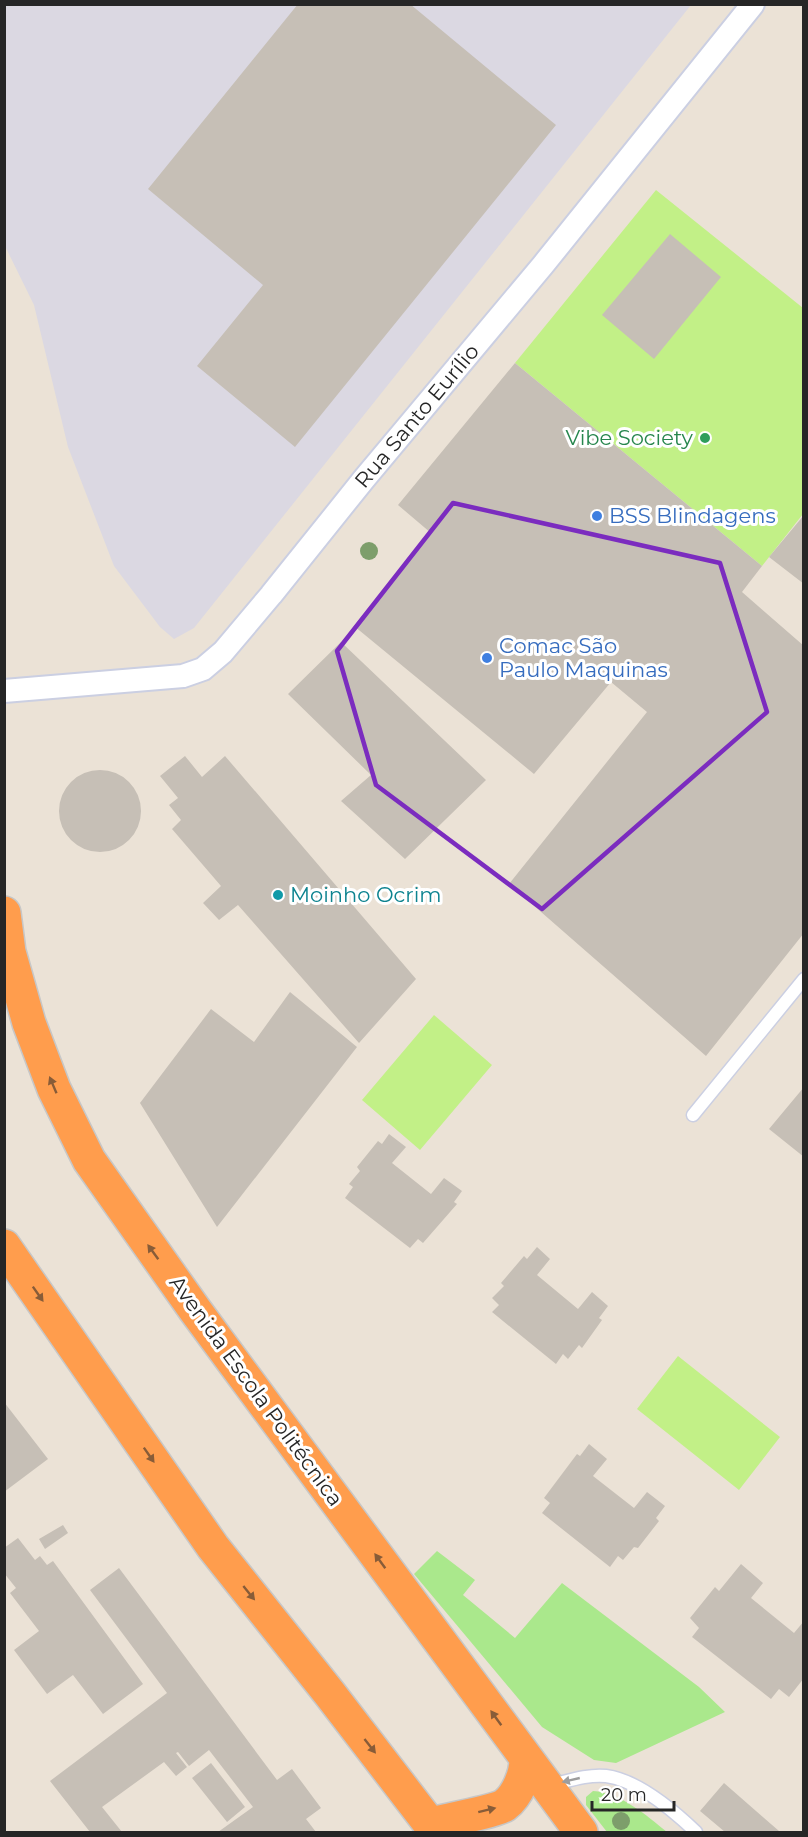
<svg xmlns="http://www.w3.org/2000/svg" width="808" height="1837" viewBox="0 0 808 1837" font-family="Montserrat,sans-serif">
<rect width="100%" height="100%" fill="#ebe2d6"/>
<!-- industrial -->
<path fill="#dbd8e2" d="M5 5H691L194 628 174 639 160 627 114 566 68 447 34 305 5 246Z"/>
<!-- green -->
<path fill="#aae88c" d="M437 1551 475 1580 463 1595 515 1638 562 1583 699 1687 725 1712 616 1763 594 1760 542 1727 414 1574Z
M593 1791C621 1793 646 1815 667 1832H607L586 1805V1797Z"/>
<!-- pitch -->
<path fill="#c2f087" d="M656 190 803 308V514L762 566 515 363Z
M434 1015 492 1065 420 1150 362 1100Z
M678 1356 780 1437 739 1490 637 1409Z"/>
<!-- building -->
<path fill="#c6bfb6" d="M298 4H410L556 125 295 447 197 366 263 285 148 189Z
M670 234 721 277 654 359 602 315Z
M515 363 762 566 742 592 804 646V933L706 1056 509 884 647 712 611 682 534 774 354 626 431 533 398 505Z
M804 515V584L769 557Z
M341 642 486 780 405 859 341 801 371 775 288 694Z
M185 756 202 777 225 756 416 979 359 1043 238 905 219 920 203 903 221 886 172 829 181 820 169 805 178 798 160 776Z
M59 811a41 41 0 1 1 82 0a41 41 0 1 1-82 0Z
M290 992 357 1047 217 1227 140 1103 211 1009 254 1042Z
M804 1087V1157L769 1129Z
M389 1134 406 1147 392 1163 431 1194 444 1178 462 1191 454 1202 457 1204 423 1243 418 1239 410 1248 345 1198 353 1187 349 1184 360 1171 357 1167 378 1141 382 1144Z
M537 1247 550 1259 537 1275 578 1309 592 1292 608 1306 599 1318 602 1320 582 1348 579 1345 568 1359 563 1354 556 1364 492 1312 499 1305 492 1298 504 1286 501 1283 524 1256 527 1259Z
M4 1402 48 1459 4 1492Z
M589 1444 607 1459 593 1476 634 1508 647 1492 665 1506 656 1518 659 1521 638 1548 634 1547 623 1560 618 1556 610 1567 542 1513 550 1503 544 1498 577 1454 580 1456Z
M63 1525 68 1533 45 1549 39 1539Z
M18 1538 35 1560 40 1556 47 1565 53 1561 143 1684 103 1714 73 1675 47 1694 14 1650 39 1631 10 1593 16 1588 4 1573V1548Z
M741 1564 763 1583 751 1598 794 1633 804 1621V1678L789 1697 779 1689 771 1699 692 1637 699 1628 690 1618 715 1587 719 1591Z
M119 1568 277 1780 292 1769 321 1808 306 1819 316 1832H218L253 1807 209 1750 189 1766 178 1752 176 1753 187 1767 176 1776 164 1762 102 1807 122 1832H90L50 1781 167 1693 90 1590Z
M211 1763 245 1807 227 1822 192 1778Z
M724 1783 779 1831 778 1832H725L700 1811Z"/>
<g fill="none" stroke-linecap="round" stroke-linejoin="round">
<defs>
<path id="lane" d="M693 1115 804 979
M551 1785C568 1781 588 1774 606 1776 637 1780 674 1811 696 1832"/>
<path id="street" d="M4 691 183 676 203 669 223 652 271 595 364 479 543 265 753 4"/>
<path id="highway" d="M4 913 9 952 29 1023 54 1089 89 1160 195 1310 581 1832
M4 1246 213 1547 330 1694 436 1832
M430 1824C446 1820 494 1812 505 1805 518 1795 526 1774 526 1759"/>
</defs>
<!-- lane casing -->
<use href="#lane" stroke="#cbcfe2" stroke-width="15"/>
<!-- street casing -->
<use href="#street" stroke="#cbcfe2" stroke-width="26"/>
<!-- highway casing -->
<use href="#highway" stroke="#c7c7c7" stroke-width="36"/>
<!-- lane -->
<use href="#lane" stroke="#fff" stroke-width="12"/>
<!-- street -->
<use href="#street" stroke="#fff" stroke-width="22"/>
<!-- highway -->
<use href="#highway" stroke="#ff9d4d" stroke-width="33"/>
</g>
<!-- trees -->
<g fill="#7d9e6b">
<circle cx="369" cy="551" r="9"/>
<circle cx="621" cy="1821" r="9"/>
</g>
<!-- one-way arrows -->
<defs><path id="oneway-solid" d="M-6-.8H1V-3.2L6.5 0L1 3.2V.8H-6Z" transform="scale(1.5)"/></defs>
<g fill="#885c38">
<use href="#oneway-solid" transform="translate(53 1085) rotate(-113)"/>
<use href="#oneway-solid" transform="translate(153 1252) rotate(-126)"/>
<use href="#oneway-solid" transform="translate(38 1294) rotate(55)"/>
<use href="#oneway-solid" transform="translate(149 1455) rotate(55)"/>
<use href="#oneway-solid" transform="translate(380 1561) rotate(-126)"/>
<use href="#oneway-solid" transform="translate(249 1593) rotate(51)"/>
<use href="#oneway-solid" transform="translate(496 1718) rotate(-126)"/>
<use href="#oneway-solid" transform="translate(370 1746) rotate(52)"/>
<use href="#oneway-solid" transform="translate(487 1810) rotate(-14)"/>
</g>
<use fill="#9d9d9d" href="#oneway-solid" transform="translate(571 1780) rotate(167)"/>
<!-- marked area -->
<path fill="none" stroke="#7b2cbf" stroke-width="4.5" stroke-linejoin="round" d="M453 503 720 563 767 712 542 909 376 785 337 651Z"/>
<!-- markers -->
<circle fill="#2e9e5b" stroke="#fff" stroke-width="2" cx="705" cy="438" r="6"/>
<g fill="#3f7fe0" stroke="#fff" stroke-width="2">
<circle cx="597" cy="516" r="6"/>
<circle cx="487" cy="658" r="6"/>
</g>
<circle fill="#0f9aa8" stroke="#fff" stroke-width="2" cx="278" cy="895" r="6"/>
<g text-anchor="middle" stroke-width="6" stroke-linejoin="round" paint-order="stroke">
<!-- street labels -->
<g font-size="21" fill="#262626" stroke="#fff">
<text transform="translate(417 416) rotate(-50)" y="7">Rua Santo Eurílio</text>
<text transform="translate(256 1391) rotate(54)" y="7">Avenida Escola Politécnica</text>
</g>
<!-- leisure labels -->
<g font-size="21" fill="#27864d" stroke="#fff" text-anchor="end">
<text x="693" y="445">Vibe Society</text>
</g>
<!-- shop labels -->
<g font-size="21" fill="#366cbe" stroke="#fff" text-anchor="start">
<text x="609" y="523">BSS Blindagens</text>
<text x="499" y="653">Comac São<tspan x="499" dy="24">Paulo Maquinas</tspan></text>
</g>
<!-- culture labels -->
<g font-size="21" fill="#0d838f" stroke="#fff" text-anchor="start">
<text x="290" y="902">Moinho Ocrim</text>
</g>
</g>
<!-- border -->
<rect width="808" height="1837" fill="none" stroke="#262626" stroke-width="12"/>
<!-- scale -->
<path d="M592 1801v9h82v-9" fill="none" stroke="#262626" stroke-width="3"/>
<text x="601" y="1801" font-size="18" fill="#262626" stroke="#ffffff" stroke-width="4.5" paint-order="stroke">20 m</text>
</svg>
